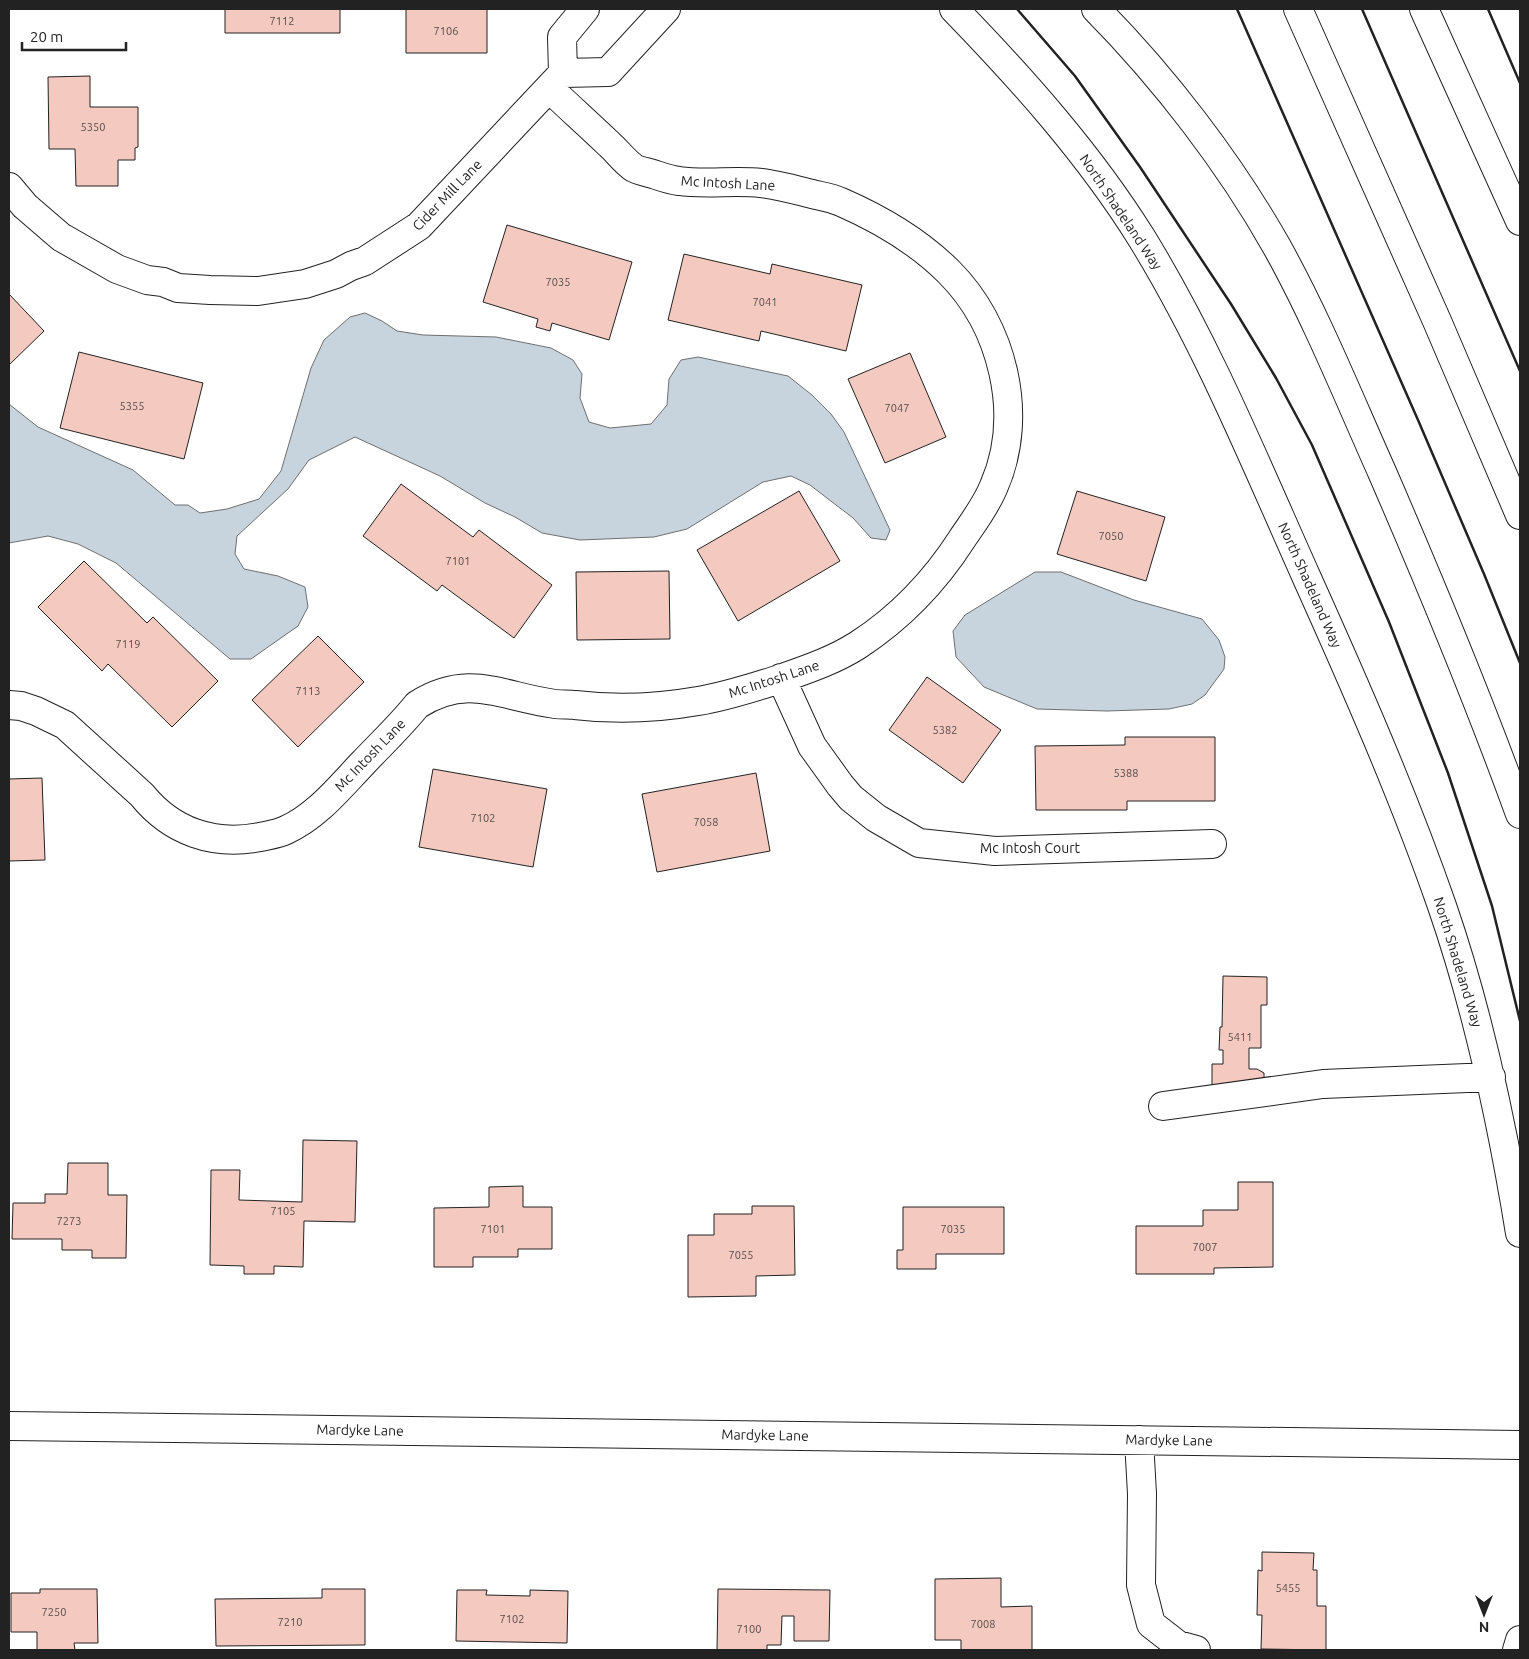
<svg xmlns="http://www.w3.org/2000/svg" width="1529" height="1659" viewBox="0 0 1529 1659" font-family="Ubuntu,sans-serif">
<rect width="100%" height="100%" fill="#fff"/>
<!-- water -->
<path fill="#c7d3dd" stroke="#6f6f6f" d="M365 313 382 321 397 331 423 335 496 337 551 348 573 360 582 374 580 398 589 422 610 428 651 424 667 405 669 379 681 360 698 357 788 376 812 395 831 414 844 432 890 530 886 540 871 538 853 518 810 485 791 476 763 482 687 529 654 537 580 540 542 533 515 517 485 503 440 476 355 437 309 460 288 489 237 536 235 554 244 569 278 576 305 587 308 607 298 626 251 659H230L116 563 78 544 48 536 9 543V404L38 427 133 470 175 505H188L200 513 227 509 259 499 281 471 311 368 324 340 350 317Z
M1035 572H1061L1134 600 1202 619 1219 640 1225 657 1224 669 1205 695 1192 704 1169 709 1107 711 1037 709 984 687 956 657 953 631 965 615Z"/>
<!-- building -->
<path fill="#f3c9c0" stroke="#222" d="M225 9H340V33H225Z
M406 9H487V53H406Z
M90 76V107H138V147L135 148V160H118V186H76L75 149H49L48 77Z
M507 225 632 262 609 340 552 323 550 331 536 327 538 319 483 302Z
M684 254 770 274 772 264 862 285 846 351 761 331 759 341 668 320Z
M9 294 44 331 9 365Z
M79 352 203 383 184 459 60 428Z
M910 353 946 437 885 463 848 379Z
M401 484 473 537 479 530 552 585 514 638 442 585 437 591 363 536Z
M799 491 840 561 738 621 697 550Z
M1077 491 1165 517 1146 581 1057 554Z
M84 561 147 623 153 617 218 681 172 727 108 664 102 671 38 607Z
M669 571 670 639 577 640 576 572Z
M318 636 364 682 298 747 252 700Z
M927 677 1001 730 963 783 889 730Z
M1125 737H1215V801H1127V810H1036L1035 746 1125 745Z
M433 769 547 789 533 867 419 847Z
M756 773 770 851 657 872 642 794Z
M42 778 45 860 9 861V779Z
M1223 976 1267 977V1005H1261V1048H1249V1069H1257L1264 1073V1082L1212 1086V1064H1223V1050H1219L1220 1027H1222Z
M303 1140 357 1141 355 1222 304 1221 303 1267 274 1266V1274H244V1266L210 1265 211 1170H240L239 1200 302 1202Z
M68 1163H108V1195H127L126 1258H92V1250H62V1239H12L13 1203H45V1194H67Z
M1238 1182H1273V1267L1214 1268V1274H1136V1226H1203V1210H1238Z
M523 1186V1207H552V1249H518V1257H473V1267H434V1208L489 1207V1187Z
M752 1206H794L795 1275 756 1276V1296L688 1297V1235H714V1214H752Z
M903 1207H1004V1254H936V1269H897V1250H903Z
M1262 1552 1314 1553 1313 1570H1317V1606H1326V1650L1261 1649 1262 1615H1257L1258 1570 1262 1571Z
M1001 1578V1607L1032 1606V1650H961V1640H935V1579Z
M40 1589H97L98 1643H74L75 1650H37V1632H11V1593H40Z
M322 1589H365V1645L216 1646 215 1599 322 1598Z
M718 1589 830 1590 829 1641H794V1616H782L781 1645H767V1650H717Z
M457 1590H487L486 1595 530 1596V1590L568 1591 567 1643 456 1641Z"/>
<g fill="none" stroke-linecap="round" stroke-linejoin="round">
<defs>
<path id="minor" d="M954 9C1022 79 1089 154 1141 237 1207 344 1255 462 1306 576 1355 685 1403 794 1442 906 1479 1013 1502 1122 1520 1233
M563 73 562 37 585 9
M9 187 25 206 61 237 117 269 147 280 163 282 178 288 210 290 258 291 305 284 336 274 351 266 365 261 419 226 563 73 608 72 666 9
M781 678 812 746 840 785 851 798 876 818 919 843 995 851 1212 844
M9 705 21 706 36 711 65 725 142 795C172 832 214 846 260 837 269 835 278 834 286 830 317 816 340 787 363 763 381 744 401 725 417 705 469 672 502 697 555 704 562 705 569 704 575 705 616 710 658 708 698 701 724 697 751 688 777 680 805 670 833 661 858 645 901 617 935 581 962 539 974 521 986 506 994 486 1025 415 1003 326 949 272 918 241 880 219 841 202 830 197 819 196 808 193 792 189 777 185 761 183 734 180 706 185 679 181 670 180 662 177 653 174 647 172 639 171 634 168 625 162 617 151 609 144 589 125 569 107 549 88
M1163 1106 1323 1084 1491 1077
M9 1426 1520 1445
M1139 1440 1142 1494 1141 1585 1151 1624 1178 1645 1196 1650
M1517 1650 1520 1640"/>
<path id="highway" d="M1096 9C1164 78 1229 162 1277 247 1317 319 1348 396 1382 472 1431 585 1478 698 1520 814
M1298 9 1437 321 1520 515
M1424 9 1520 221"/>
</defs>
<!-- minor casing -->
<use href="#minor" stroke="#222" stroke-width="30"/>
<!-- highway casing -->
<use href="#highway" stroke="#222" stroke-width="30"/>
<!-- minor -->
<use href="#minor" stroke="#fff" stroke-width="28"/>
<!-- highway -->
<use href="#highway" stroke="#fff" stroke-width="28"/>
<!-- wall -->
<path stroke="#222" stroke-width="2.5" d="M1017 9 1075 76 1140 167 1231 304 1276 378 1312 445 1389 622 1448 773 1492 906 1520 1021
M1237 9 1418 420 1484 574 1520 663
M1362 9 1520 371
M1488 9 1520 83"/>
</g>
<g text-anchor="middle" stroke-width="4" stroke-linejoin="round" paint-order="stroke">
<!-- number labels -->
<g font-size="11" fill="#564c4a">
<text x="282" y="25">7112</text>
<text x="446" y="35">7106</text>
<text x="93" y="131">5350</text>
<text x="558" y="286">7035</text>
<text x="765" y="306">7041</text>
<text x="132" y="410">5355</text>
<text x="897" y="412">7047</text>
<text x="1111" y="540">7050</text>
<text x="458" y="565">7101</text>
<text x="128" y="648">7119</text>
<text x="308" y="695">7113</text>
<text x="945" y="734">5382</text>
<text x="1126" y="777">5388</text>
<text x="483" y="822">7102</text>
<text x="706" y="826">7058</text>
<text x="1240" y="1041">5411</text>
<text x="283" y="1215">7105</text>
<text x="69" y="1225">7273</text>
<text x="493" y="1233">7101</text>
<text x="953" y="1233">7035</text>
<text x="1205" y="1251">7007</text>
<text x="741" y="1259">7055</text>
<text x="1288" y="1592">5455</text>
<text x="54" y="1616">7250</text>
<text x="512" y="1623">7102</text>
<text x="290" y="1626">7210</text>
<text x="983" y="1628">7008</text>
<text x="749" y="1633">7100</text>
</g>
<!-- street labels -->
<g font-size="14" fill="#222" stroke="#fff">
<text transform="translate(728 183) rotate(3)" y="5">Mc Intosh Lane</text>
<text transform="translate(447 195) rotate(-46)" y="5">Cider Mill Lane</text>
<text transform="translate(1121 212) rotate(56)" y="5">North Shadeland Way</text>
<text transform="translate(1310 585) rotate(66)" y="5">North Shadeland Way</text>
<text transform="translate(774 679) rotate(-18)" y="5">Mc Intosh Lane</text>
<text transform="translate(370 755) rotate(-46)" y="5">Mc Intosh Lane</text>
<text x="1030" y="853">Mc Intosh Court</text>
<text transform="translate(1458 962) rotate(73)" y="5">North Shadeland Way</text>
<text transform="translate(360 1430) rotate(1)" y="5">Mardyke Lane</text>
<text transform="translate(765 1435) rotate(1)" y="5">Mardyke Lane</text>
<text transform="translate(1169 1440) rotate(1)" y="5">Mardyke Lane</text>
</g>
</g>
<!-- border -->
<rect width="1529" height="1659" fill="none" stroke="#222222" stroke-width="20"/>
<!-- north arrow -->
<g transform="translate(1484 1614) rotate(180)" stroke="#ffffff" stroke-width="4" paint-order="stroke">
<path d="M0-4L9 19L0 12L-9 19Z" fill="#222222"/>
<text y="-8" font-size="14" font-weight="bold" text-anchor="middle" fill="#222222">N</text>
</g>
<!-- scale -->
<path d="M22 42v8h104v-8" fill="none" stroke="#222222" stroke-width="2.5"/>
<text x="30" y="42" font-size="15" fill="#222222" stroke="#ffffff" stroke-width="4" paint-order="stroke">20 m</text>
</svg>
